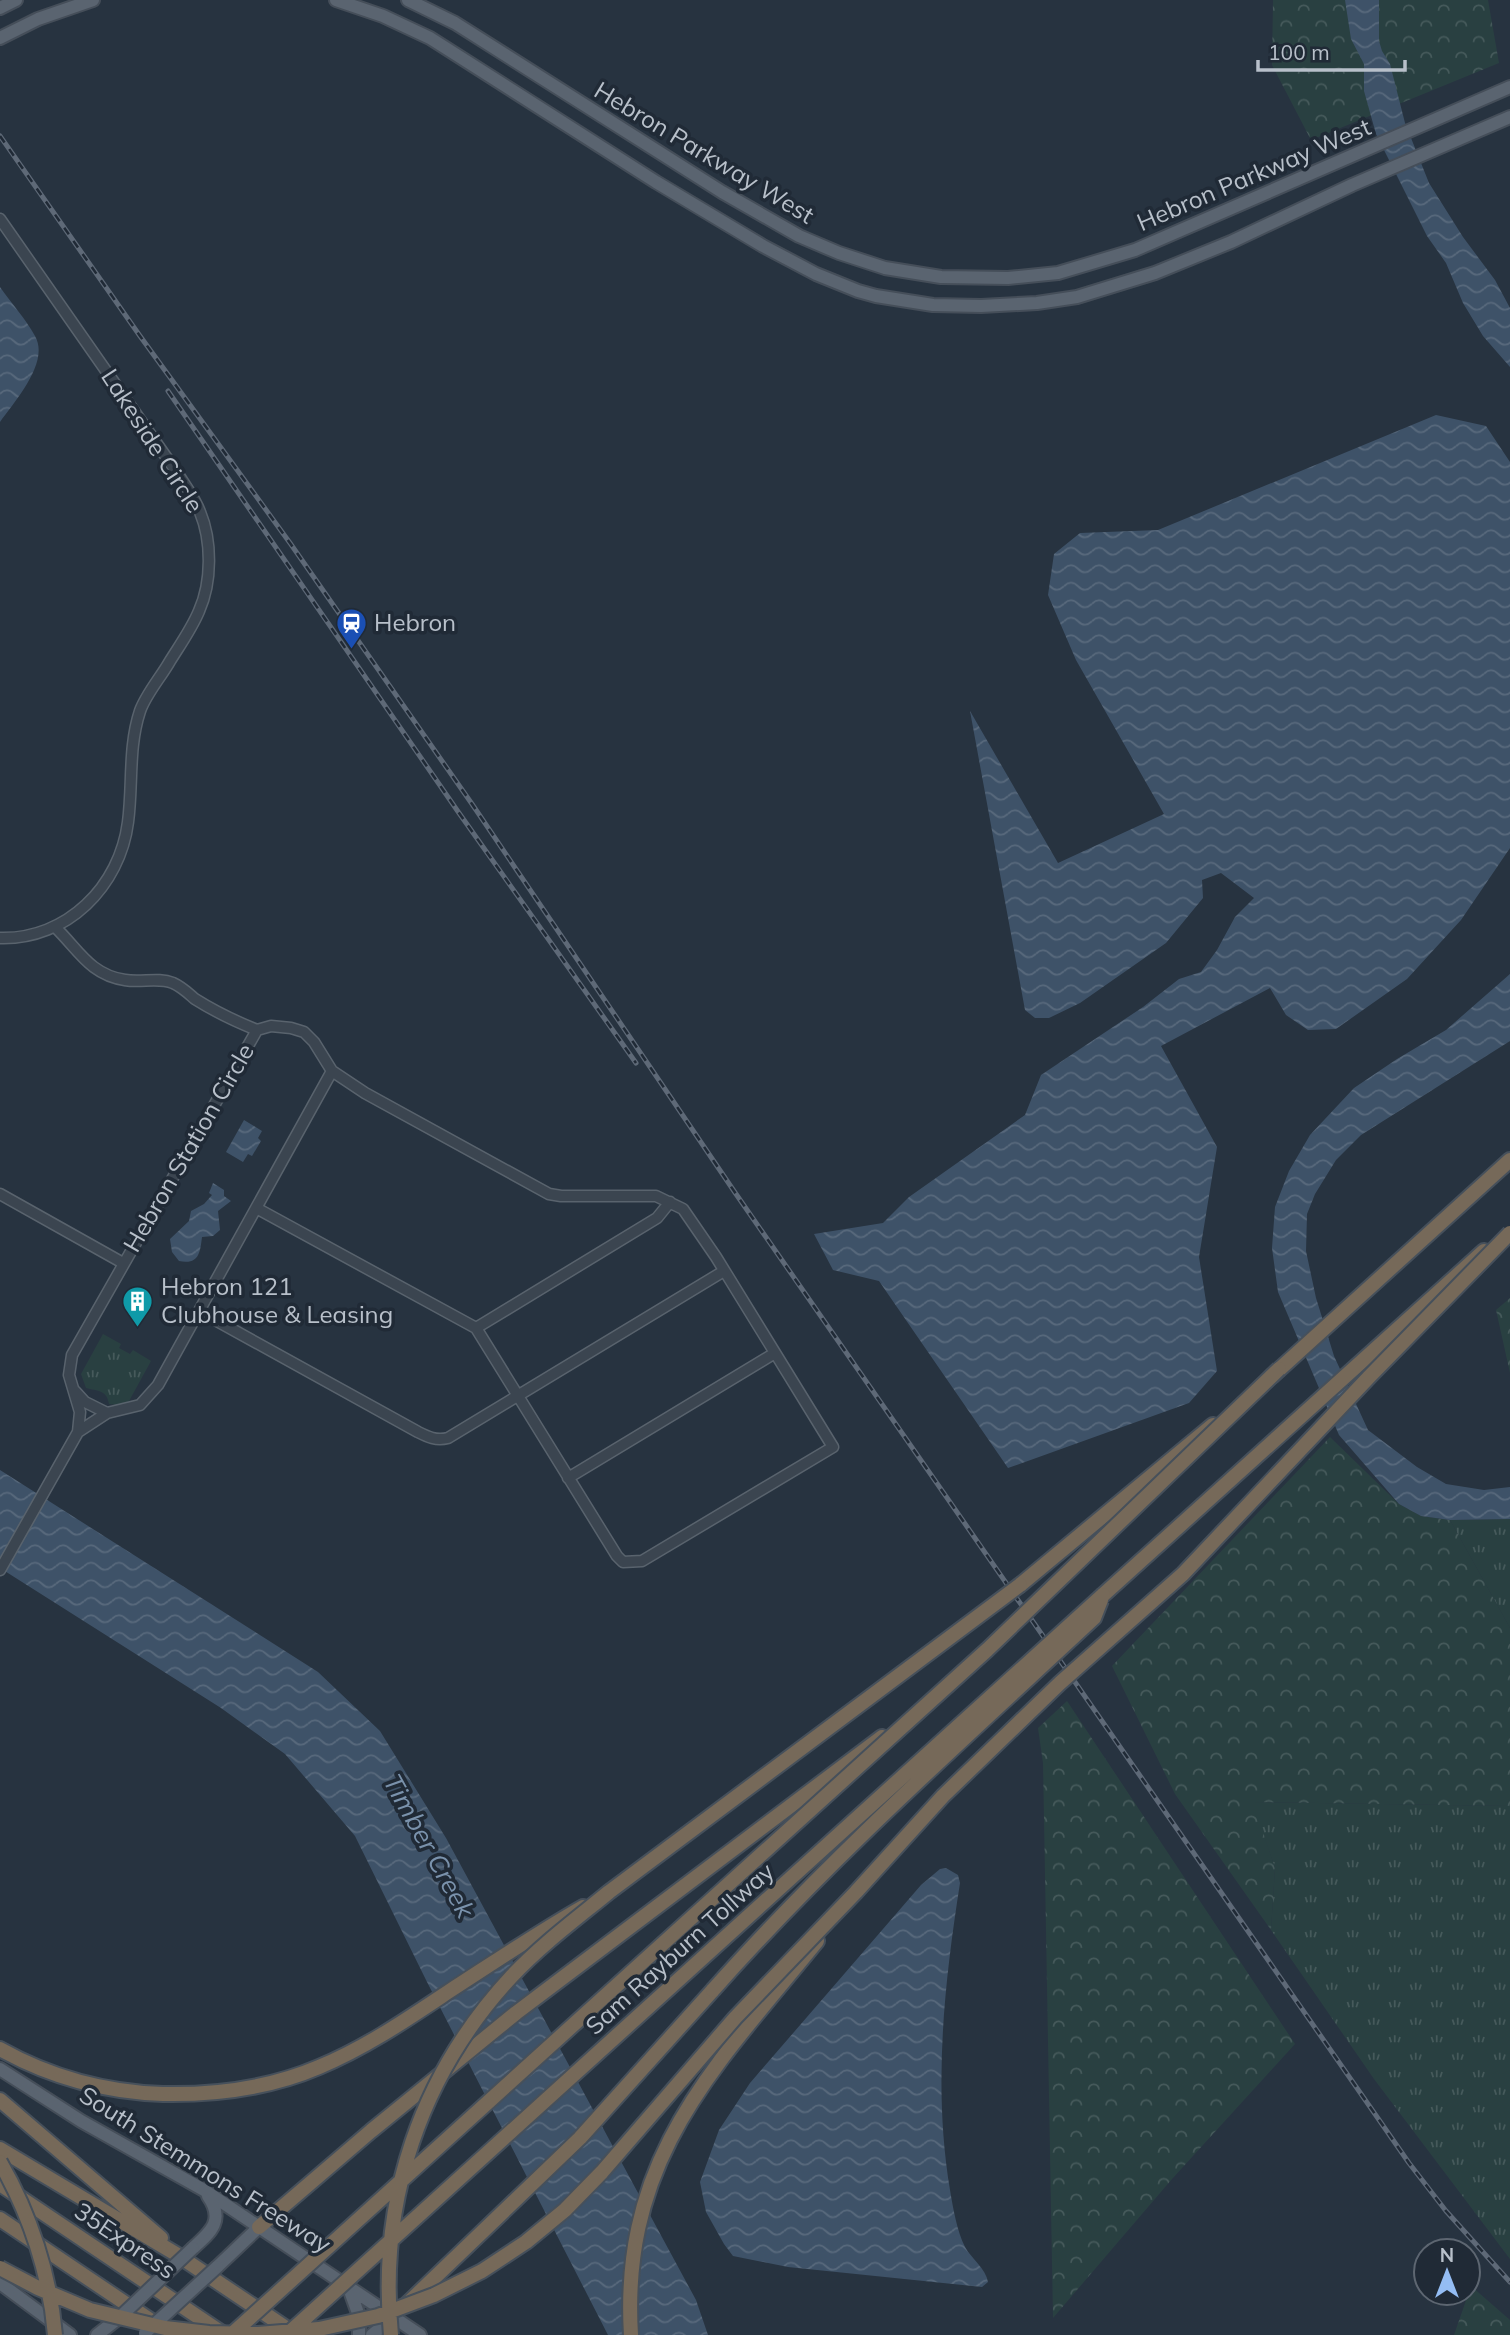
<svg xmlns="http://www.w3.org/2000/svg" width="1510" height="2335" viewBox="0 0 1510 2335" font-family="Mulish,sans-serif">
<defs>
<pattern id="grass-tufts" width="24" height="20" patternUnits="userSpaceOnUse" patternTransform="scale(1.75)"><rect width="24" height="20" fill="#294041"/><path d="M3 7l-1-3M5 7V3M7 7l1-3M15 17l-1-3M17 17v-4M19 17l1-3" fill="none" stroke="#465a5b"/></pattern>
<pattern id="forest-crowns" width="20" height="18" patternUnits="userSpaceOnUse" patternTransform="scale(1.75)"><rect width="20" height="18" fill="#294041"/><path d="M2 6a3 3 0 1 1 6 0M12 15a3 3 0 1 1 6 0" fill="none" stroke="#465a5b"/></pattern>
<pattern id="water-waves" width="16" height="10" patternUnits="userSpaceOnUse" patternTransform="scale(1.75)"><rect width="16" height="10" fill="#3e5268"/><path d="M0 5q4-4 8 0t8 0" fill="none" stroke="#58697c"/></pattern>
</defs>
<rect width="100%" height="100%" fill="#273340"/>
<!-- grass -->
<path fill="url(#grass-tufts)" d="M103 1334 121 1344 119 1348 130 1354 133 1350 151 1361 129 1401 117 1405 109 1404C107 1390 98 1391 86 1388L81 1374Z
M1510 1519V1628L1450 1520Z
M1252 1802 1510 1806V2259L1374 2079 1271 1930 1275 1868Z"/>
<!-- forest -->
<path fill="url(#forest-crowns)" d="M1273 0H1488L1499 63 1311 140 1272 65Z
M1510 1298V1373L1496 1310Z
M1330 1437 1399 1504 1421 1516 1450 1520 1510 1628V1806L1253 1802 1275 1868 1271 1930 1175 1794 1112 1666Z
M1067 1701 1295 2044 1172 2179 1053 2318 1043 1763 1038 1728Z
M1471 2286 1510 2320V2335H1454Z"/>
<!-- water -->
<path fill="url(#water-waves)" d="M1345 0H1379V41L1382 51 1390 64 1405 123 1429 183 1463 237 1495 280 1510 308V367L1483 336 1463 303 1446 263 1427 236 1376 134 1364 91V64L1351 39Z
M0 287C11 303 26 319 35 336 50 362 15 401 0 422Z
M1436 415 1486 426 1510 462V848L1461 920 1407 979 1336 1029 1308 1030 1286 1015 1270 988 1161 1046 1217 1147 1199 1257 1217 1371 1189 1403 1008 1468 879 1281 833 1270 814 1234 883 1223 909 1197 1025 1115 1041 1075 1143 1007 1179 979 1201 972 1217 950 1235 917 1254 898 1221 873 1202 880 1203 898 1166 943 1080 1003 1049 1018H1035L1025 1010 970 711 1058 863 1164 814 1076 660 1048 595 1054 554 1080 533 1158 530Z
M1510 974V1041L1361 1135 1336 1160 1315 1194 1307 1214 1306 1251 1316 1298 1334 1356 1368 1430 1417 1467 1446 1484 1484 1490 1510 1487V1519L1450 1520 1421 1516 1399 1504 1339 1435 1278 1292 1272 1248 1275 1207 1289 1171 1310 1135 1354 1088 1397 1059 1446 1030Z
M244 1120 262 1131 258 1138 261 1141 252 1156 248 1154 243 1162 226 1152Z
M213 1183 224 1190V1196L231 1201 218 1211 220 1230 213 1236 202 1237C200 1253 199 1265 179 1261L172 1252 170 1239 189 1221 191 1211 204 1204 212 1195 209 1193Z
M0 1470 318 1672 380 1731 446 1838 696 2300 708 2335H608L427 1982 355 1836 285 1754 221 1708 0 1568Z
M946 1868 958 1875 960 1883C944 1985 933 2088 950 2190 953 2208 957 2231 965 2247 971 2258 986 2269 988 2282L982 2287 788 2267 733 2256 724 2244 706 2212 700 2182 719 2130 750 2083 921 1885 940 1869Z"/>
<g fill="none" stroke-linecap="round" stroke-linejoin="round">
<defs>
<path id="minor" d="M0 219 176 471C184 484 195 498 200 512 212 541 212 582 199 611 192 628 180 645 170 661 161 677 146 694 140 711 128 747 133 785 128 822 120 886 67 940 0 938
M55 927C78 949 90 975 125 980 141 983 158 977 173 983 182 987 188 993 195 999 214 1011 237 1022 257 1030
M0 1194 123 1263
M199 1311 418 1432C428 1437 436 1441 448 1438L724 1271
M476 1328 657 1218 670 1202
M75 1391 85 1402 107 1413
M78 1432 107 1413 140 1405 158 1385 332 1071
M568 1478 775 1353
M0 1570 78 1432 80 1412 69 1375 72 1355 257 1030 271 1026 291 1028 304 1032 314 1042 332 1071 365 1093 549 1194 561 1196H656L683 1209 716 1257 833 1447 642 1561 623 1562 617 1556 476 1328 256 1208"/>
<path id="major" d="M336 0 383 16 430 38 656 182 763 246 816 274 858 291 876 296 933 305 981 306 1037 303 1077 297 1155 273 1231 242 1352 185 1510 117
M408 0 455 23 722 192 799 236 839 253 885 268 941 277 1008 278 1058 273 1135 250 1510 87
M0 8 16 0
M0 38 38 19 93 0
M0 2069 81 2121 204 2190 420 2335
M193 2248C211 2232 225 2220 208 2196
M217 2267 259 2227
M0 2283 70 2335
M349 2288 359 2316V2335
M97 2335 120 2317
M372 2335 393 2317"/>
<path id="highway" d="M1272 1376 1510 1160
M1020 1585 1213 1425
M1103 1595 1484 1251
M0 2049C50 2077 106 2092 163 2094 216 2095 270 2088 319 2067 365 2048 406 2020 448 1992 493 1963 537 1933 583 1907
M0 2100 161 2238
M0 2149 176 2254 295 2334
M0 2184 225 2335
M0 2219 159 2326
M259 2227 371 2131 516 2013 882 1737
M406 2305 580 2138 713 1990
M631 2335C620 2158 714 2068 817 1941"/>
</defs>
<!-- minor casing -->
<use href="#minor" stroke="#59636d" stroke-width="13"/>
<!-- major casing -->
<use href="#major" stroke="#454e59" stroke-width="16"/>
<!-- highway casing -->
<use href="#highway" stroke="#46505b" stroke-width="18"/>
<!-- minor -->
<use href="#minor" stroke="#3b4550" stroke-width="10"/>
<!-- major -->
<use href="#major" stroke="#5a6470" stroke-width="12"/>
<!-- highway -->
<use href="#highway" stroke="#766959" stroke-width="14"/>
<defs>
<path id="rail" d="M0 136 140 336 290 543 472 804 736 1194 1409 2163 1446 2211 1510 2282
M168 391 459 813 636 1063"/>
</defs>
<!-- rail casing -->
<use href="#rail" stroke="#5e6977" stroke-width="5"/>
<!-- rail -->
<use href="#rail" stroke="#202a36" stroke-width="2.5" stroke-dasharray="8" stroke-linecap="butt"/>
<defs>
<path id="major-bridge" d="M120 2317 193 2248
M145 2333 217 2267"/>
<path id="highway-bridge" d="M713 1990C831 1857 964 1739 1094 1618L1101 1600
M0 2162C30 2214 50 2275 55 2335
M0 2268 38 2288 90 2310 165 2328 209 2333 258 2334 319 2329 378 2316 434 2295 482 2271 526 2242 565 2210 602 2172 735 2018 856 1892 943 1796 1060 1683 1183 1574 1369 1377 1510 1233
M290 2332 1103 1595
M231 2335 987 1650 1279 1369
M391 2335C378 2201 420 2075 512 1976 541 1945 576 1919 609 1892L1020 1585"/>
</defs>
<!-- major-bridge casing -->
<use href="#major-bridge" stroke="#454e59" stroke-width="16" stroke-linecap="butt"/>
<!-- highway-bridge casing -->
<use href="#highway-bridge" stroke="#46505b" stroke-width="18" stroke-linecap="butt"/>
<!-- major-bridge -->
<use href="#major-bridge" stroke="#5a6470" stroke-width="12"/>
<!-- highway-bridge -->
<use href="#highway-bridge" stroke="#766959" stroke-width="14"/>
</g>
<!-- icons -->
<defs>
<symbol id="station-pin" viewBox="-11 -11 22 30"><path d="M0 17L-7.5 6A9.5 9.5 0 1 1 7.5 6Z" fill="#1a4fb4" stroke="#202a36"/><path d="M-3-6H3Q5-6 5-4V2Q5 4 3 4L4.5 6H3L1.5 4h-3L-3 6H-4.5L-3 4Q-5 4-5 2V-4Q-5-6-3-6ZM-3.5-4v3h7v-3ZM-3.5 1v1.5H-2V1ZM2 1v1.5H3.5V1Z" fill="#fff"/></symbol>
<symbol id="building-pin" viewBox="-11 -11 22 30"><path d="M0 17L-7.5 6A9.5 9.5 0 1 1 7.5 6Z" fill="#0f9aa8" stroke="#202a36"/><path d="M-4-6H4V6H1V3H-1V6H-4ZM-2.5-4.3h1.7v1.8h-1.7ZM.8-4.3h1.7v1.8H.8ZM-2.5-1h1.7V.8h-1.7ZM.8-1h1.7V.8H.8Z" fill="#fff"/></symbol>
</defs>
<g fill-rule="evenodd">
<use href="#station-pin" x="334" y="606" width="35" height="47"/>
<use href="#building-pin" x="120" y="1284" width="35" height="47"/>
</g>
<g text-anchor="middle" stroke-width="7" stroke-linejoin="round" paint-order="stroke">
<!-- street labels -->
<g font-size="24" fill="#b8c0ca" stroke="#202a36">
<text transform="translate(704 153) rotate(31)" y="8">Hebron Parkway West</text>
<text transform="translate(1254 175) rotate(-23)" y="8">Hebron Parkway West</text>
<text transform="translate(152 441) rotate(57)" y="8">Lakeside Circle</text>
<text transform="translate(189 1148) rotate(-60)" y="8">Hebron Station Circle</text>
<text transform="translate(680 1949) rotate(-42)" y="8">Sam Rayburn Tollway</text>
<text transform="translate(205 2170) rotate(32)" y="8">South Stemmons Freeway</text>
<text transform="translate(125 2241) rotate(34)" y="8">35Express</text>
</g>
<!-- poi labels -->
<g font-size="24" fill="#b8c0ca" stroke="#202a36" text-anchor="start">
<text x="374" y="631">Hebron</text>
<text x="161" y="1295">Hebron 121<tspan x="161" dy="28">Clubhouse &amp; Leasing</tspan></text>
</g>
<!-- water labels -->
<g font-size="26" font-style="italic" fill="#7a92ac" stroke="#202a36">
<text transform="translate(429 1846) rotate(61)" y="9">Timber Creek</text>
</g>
</g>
<!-- north arrow -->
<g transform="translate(1447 2272)"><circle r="33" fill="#202a36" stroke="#5d6671" stroke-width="2"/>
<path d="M0-5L12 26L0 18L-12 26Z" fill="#94bdf4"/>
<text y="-10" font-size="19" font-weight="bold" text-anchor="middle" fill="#b8c0ca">N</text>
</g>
<!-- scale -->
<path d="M1258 60v10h147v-10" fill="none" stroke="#b8c0ca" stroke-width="3.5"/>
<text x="1268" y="60" font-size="21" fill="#b8c0ca" stroke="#202a36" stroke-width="5" paint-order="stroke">100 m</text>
</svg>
